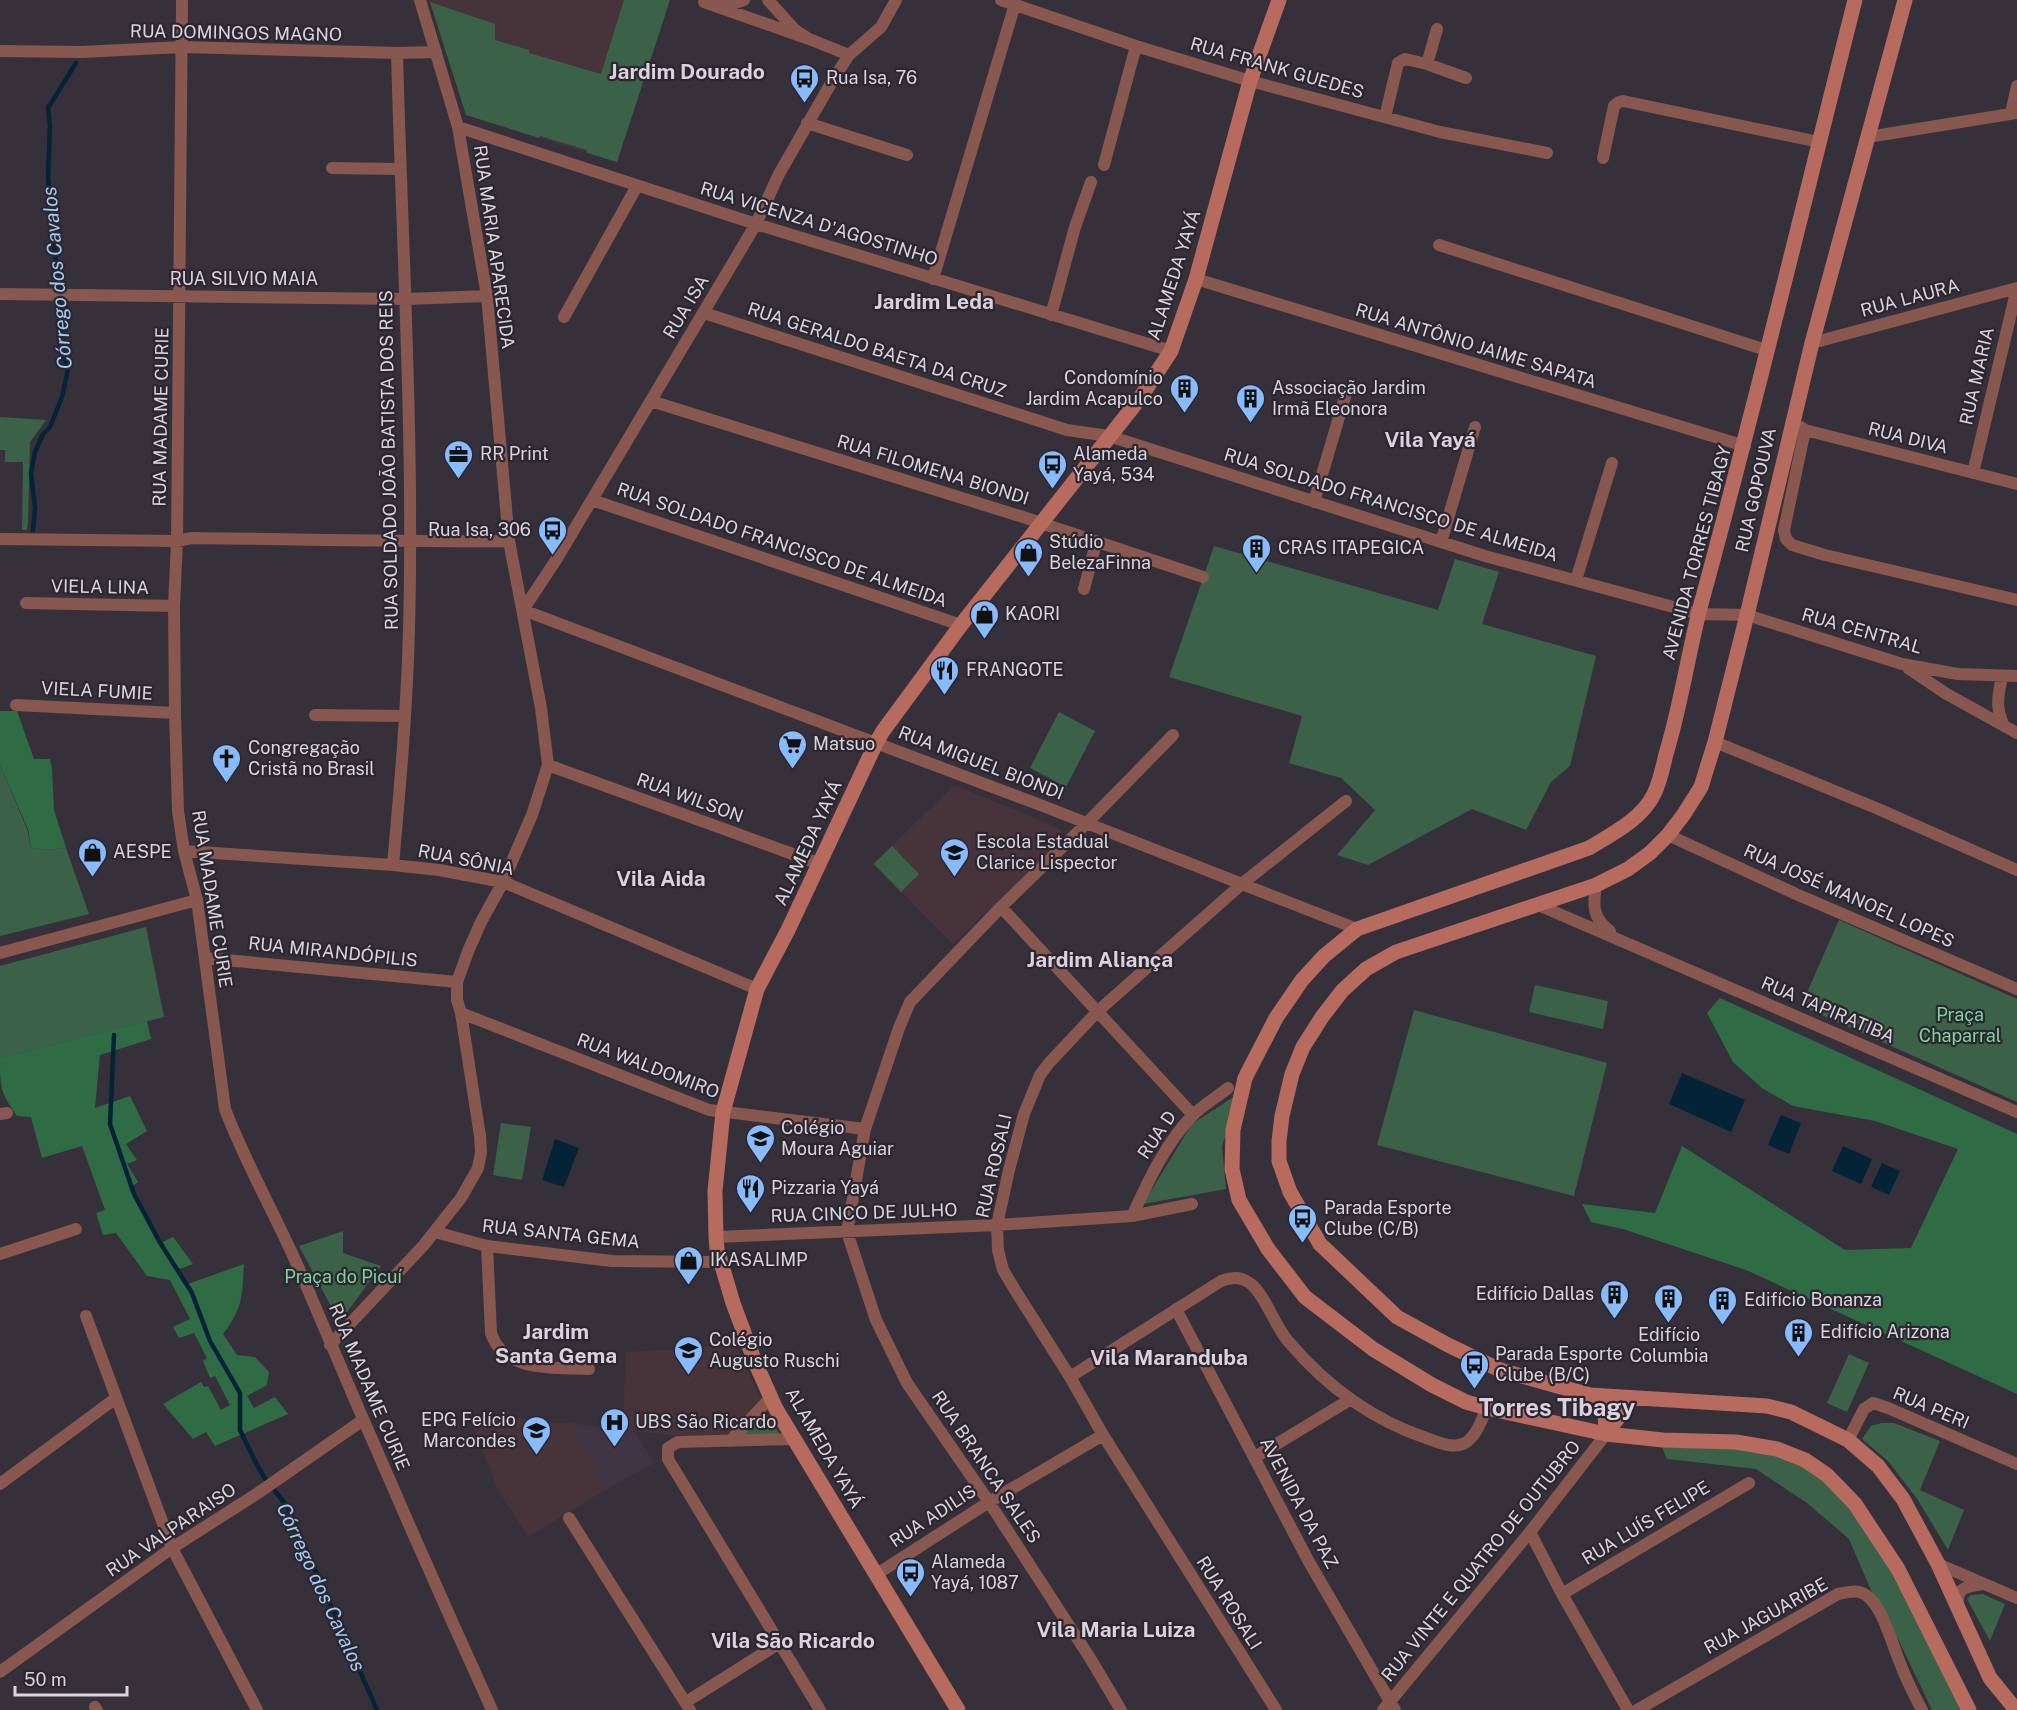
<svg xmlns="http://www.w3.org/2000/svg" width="2017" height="1710" viewBox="0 0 2017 1710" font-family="'Public Sans',sans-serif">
<rect width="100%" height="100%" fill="#36303a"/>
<!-- built -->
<path fill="#3f3545" d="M571 1423 635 1432 654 1463 607 1489Z"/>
<!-- education -->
<path fill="#47343b" d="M429 0H670L617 162 466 115Z
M954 785 1056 827 1062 831V839L953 944 874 864Z
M734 1343 761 1398 727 1436 671 1435 623 1430 626 1352 682 1349Z
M469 1415 527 1419 528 1423H571L607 1489 528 1537 497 1488Z"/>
<!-- green -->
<path fill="#3c6149" d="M624 0H670L617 162 587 153V150L540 136 539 138 466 115 430 2 495 24V40L529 50V53L601 74Z
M0 417 46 420 30 442 28 522 27 530H22L23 462H5V450H0Z
M1214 546 1438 610 1455 559 1499 572 1482 624 1596 656 1570 766 1551 782 1526 830 1472 809 1368 865 1337 855 1375 810 1341 778 1289 763 1302 716 1169 677Z
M1059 712 1095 731 1066 787 1030 768Z
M0 765 27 829 31 848 46 850 66 848 89 914 0 936Z
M892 846 919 874 901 892 874 864Z
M1839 920 2017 999V1102L1801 1006Z
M146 927 164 1017 0 1058V966Z
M1535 985 1608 1001 1603 1029 1529 1012Z
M1414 1010 1607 1063 1574 1196 1377 1145Z
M1238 1094 1222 1147 1226 1189 1143 1204 1192 1124Z
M501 1123 531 1127 522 1180 493 1175Z
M343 1231V1253L381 1266 347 1312H334L299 1246Z
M1849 1354 1869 1363 1847 1412 1827 1403Z
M765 1412 781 1436H740Z
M1882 1423H1894L1940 1441 1920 1490 1964 1510 1948 1550 1918 1500 1888 1461 1862 1439 1871 1426Z
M1660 1442 1776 1451 1825 1477 1896 1571 1966 1710H1932L1897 1637 1870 1588 1849 1539 1807 1503 1756 1469 1667 1459Z
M1983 1594 2005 1604 1990 1641 1967 1599 1971 1595Z"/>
<!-- forest -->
<path fill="#2f6c46" d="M0 711H17L34 759H50L52 769 54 810 66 848 46 850 31 848 28 829 0 765Z
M1720 998 2017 1134V1394L1746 1270 1626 1230 1591 1222 1582 1204 1655 1213 1682 1146 1845 1250 1911 1248 1958 1149 1875 1121 1793 1106 1762 1088 1733 1062 1707 1013Z
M147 1021 151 1039 100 1055 95 1108 130 1096 147 1131 126 1144 137 1160 127 1164 138 1182 130 1188 159 1244 173 1237 193 1264 177 1270 185 1285 244 1264C242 1296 243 1308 223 1334L237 1355 255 1357 269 1372 267 1385 247 1396 254 1408 275 1397 288 1414 215 1446 206 1432 193 1439 163 1404 201 1382 204 1387 208 1386 221 1410 230 1405 215 1376 210 1378 203 1361 207 1358 194 1333 179 1338 173 1327 190 1319 170 1280 147 1276 116 1233 103 1235 96 1213 105 1210 82 1146 42 1158 31 1117 17 1116C0 1092 0 1086 0 1058Z"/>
<!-- water -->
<path fill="#052337" d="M1682 1073 1745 1100 1731 1132 1669 1104Z
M1781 1115 1801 1123 1789 1154 1768 1145Z
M555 1139 579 1148 564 1187 542 1180Z
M1843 1146 1872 1159 1861 1184 1832 1171Z
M1882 1163 1900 1171 1889 1195 1871 1187Z"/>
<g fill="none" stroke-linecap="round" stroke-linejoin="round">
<!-- stream -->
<path stroke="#052337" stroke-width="4.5" d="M33 530 35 508 31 473 35 452 43 434 50 427 62 397 68 369 59 340 62 310 56 265 48 178 50 125 48 108 76 63
M114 1035 110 1124 134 1194 159 1241 192 1293 210 1341 240 1393V1430L254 1459 264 1477 287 1506 377 1710"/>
<!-- street -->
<path stroke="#88574f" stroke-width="12" d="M182 0 177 541 174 606 175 713 178 811 184 851 197 900 225 1109C247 1167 279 1221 303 1278 364 1423 427 1567 492 1710
M768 0 795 30 809 39 849 55
M896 0 881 27 849 55 834 78 779 174 756 224 556 560 523 610 1043 806 1357 929
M1001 0 1136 46 1250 81 1440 132 1547 153
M704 2 809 39
M717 4 729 5 744 0
M0 51 82 52 182 47 397 53 436 52
M1427 64 1466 78
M2011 113 2017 86
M1385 117 1398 63 1405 59 1427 64 1437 29
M807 123 907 155
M458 127 756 224 1171 351
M1868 137 2017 113
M1603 158 1614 106 1619 102 1623 101 1819 142
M1104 165 1136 46
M332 168 400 169
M1439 245 1766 350
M933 279 1015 4
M1196 279 1745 446
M0 294 406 299 487 296
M704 313 1067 430 1109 436 1485 556 1699 614 1747 615 1902 664 1958 674 2017 676
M1051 315 1075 227 1091 182
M564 317 637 186
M1812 343 2017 288 1973 473
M651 401 1023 517 1203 577
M1801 427 1805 430 2017 484
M1805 430 1784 530 1786 539 1792 545 1825 555 2017 600
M592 500 961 625
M1314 502 1347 390
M0 539 177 541 192 538C298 539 403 542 509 541
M1441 542 1475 427
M1576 580 1612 463
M1084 589 1096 543
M26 603 174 606
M1908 668 1945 693 2017 733
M2002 676C1998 697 1995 707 2004 726
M16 705 175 713
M315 715 405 716
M1715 742 1876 808 2017 870
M548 765 820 864
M1668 835 1796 894 2017 989
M184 851 393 865 439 870 503 882 757 989
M393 865C400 787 407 708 409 630 414 438 402 245 397 53
M1596 885C1593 905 1592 918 1610 931
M1536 904 2017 1112
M1001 907 1193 1115
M0 953 197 900
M205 958 457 982
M461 1013 709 1110 865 1129
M0 1114 7 1113
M1132 1216C1148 1182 1165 1144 1192 1116 1202 1106 1217 1097 1228 1088
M435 1232 487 1246 612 1261 721 1262
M716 1237 997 1225 1132 1216 1192 1204
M487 1246 491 1333C504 1373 555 1367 589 1369
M0 1254 76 1229
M1176 1309 1309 1562 1395 1710
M86 1316 172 1548 257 1710
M330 1345 423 1246 461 1198 478 1168 481 1152 480 1136 461 1013 457 1000V982L469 949 481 922 503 882 532 815 548 765 541 708 509 541 487 296 458 127 420 0
M1070 1377 1221 1281C1233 1277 1240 1276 1251 1284 1265 1295 1275 1326 1288 1341 1326 1386 1374 1421 1429 1439 1440 1443 1454 1449 1465 1443 1476 1437 1482 1419 1487 1408
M795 1439 678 1442 668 1448V1459L820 1710
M1848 1440 1864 1409 1873 1403 1888 1408 2017 1464
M730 1441 771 1397
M1255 1457 1351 1399
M0 1484 116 1398
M569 1518 690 1710
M1530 1532 1562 1594 1628 1710
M1938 1564 2017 1598
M877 1574 989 1502 1103 1435
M1562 1594 1749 1483
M1958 1609C1956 1587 1964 1587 1983 1584
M0 1672 172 1548 258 1493 363 1420
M686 1702 778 1644
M95 1707 97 1710
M1121 1710 1090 1658 989 1502 907 1383 876 1320 847 1232 865 1129 899 1028 910 1002 1001 907 1087 823 1173 735
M1276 1710 1103 1435 1070 1377 1015 1290 1003 1270 998 1250 997 1225 1009 1170 1024 1114 1040 1075 1049 1063 1098 1011 1243 883 1346 801
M1383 1710 1530 1532 1606 1434
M1637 1710 1838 1594C1848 1592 1858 1589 1866 1595 1883 1607 1892 1644 1900 1663 1906 1679 1914 1695 1922 1710"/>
<!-- secondary -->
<path stroke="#b76a5e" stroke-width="15" d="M1855 0C1804 201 1756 404 1701 604 1688 654 1681 705 1666 754 1663 767 1660 782 1654 794 1642 819 1612 834 1589 848L1357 929 1324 956 1302 980 1276 1018 1245 1078 1233 1130 1232 1169 1239 1200 1268 1249 1305 1297 1373 1349 1432 1385 1466 1402 1487 1408 1606 1434 1663 1440 1736 1442 1777 1449 1805 1460 1827 1475 1855 1504 1898 1569 1969 1710
M1905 0 1812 343 1747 615 1715 742 1701 787 1684 814 1668 835 1650 853 1628 869 1596 885 1396 952 1366 969 1342 991 1322 1017 1303 1047 1292 1074 1282 1116 1279 1141V1161L1290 1192 1320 1244 1397 1317 1448 1345 1500 1370 1590 1395 1767 1406 1791 1412 1848 1440 1878 1466 1903 1499 1938 1564 1990 1678 2016 1710
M1599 1396 1605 1411 1606 1434
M1606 1434 1632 1399
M958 1710 776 1409 755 1362 733 1303 717 1249 716 1237 715 1191 723 1112 757 989 788 930 876 743 883 731 961 625 1140 398 1171 351 1196 279 1250 81 1279 0"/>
</g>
<!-- icons -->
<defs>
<symbol id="bus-pin" viewBox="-11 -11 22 30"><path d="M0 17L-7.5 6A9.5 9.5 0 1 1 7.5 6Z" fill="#87bbfb" stroke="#2c2630"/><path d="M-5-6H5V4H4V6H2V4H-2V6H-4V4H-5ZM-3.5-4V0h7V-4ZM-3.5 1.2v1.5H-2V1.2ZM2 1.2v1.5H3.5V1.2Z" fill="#111"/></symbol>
<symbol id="building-pin" viewBox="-11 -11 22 30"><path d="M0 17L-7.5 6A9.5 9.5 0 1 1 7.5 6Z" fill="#87bbfb" stroke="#2c2630"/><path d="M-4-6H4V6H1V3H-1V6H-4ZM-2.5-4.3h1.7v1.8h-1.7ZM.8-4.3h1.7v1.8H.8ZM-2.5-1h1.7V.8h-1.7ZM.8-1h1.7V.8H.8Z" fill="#111"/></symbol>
<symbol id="office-pin" viewBox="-11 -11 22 30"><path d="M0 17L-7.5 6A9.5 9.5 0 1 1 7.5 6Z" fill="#87bbfb" stroke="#2c2630"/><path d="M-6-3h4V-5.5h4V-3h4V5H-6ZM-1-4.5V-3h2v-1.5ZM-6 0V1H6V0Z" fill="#111"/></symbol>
<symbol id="shop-pin" viewBox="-11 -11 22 30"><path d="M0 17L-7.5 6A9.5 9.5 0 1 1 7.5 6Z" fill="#87bbfb" stroke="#2c2630"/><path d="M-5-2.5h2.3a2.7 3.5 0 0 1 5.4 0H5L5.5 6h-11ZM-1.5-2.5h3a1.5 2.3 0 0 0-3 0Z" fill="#111"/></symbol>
<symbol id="restaurant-pin" viewBox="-11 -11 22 30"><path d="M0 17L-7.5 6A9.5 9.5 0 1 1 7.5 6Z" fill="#87bbfb" stroke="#2c2630"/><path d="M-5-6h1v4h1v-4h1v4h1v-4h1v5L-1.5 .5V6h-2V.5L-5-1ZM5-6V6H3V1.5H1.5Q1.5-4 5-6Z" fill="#111"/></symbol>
<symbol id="supermarket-pin" viewBox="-11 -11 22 30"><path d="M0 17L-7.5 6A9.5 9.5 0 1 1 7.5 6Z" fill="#87bbfb" stroke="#2c2630"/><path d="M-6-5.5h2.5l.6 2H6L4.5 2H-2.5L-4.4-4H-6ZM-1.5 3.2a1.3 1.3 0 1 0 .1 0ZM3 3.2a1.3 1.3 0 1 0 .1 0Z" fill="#111"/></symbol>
<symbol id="church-pin" viewBox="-11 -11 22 30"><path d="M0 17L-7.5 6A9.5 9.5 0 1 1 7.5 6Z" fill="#87bbfb" stroke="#2c2630"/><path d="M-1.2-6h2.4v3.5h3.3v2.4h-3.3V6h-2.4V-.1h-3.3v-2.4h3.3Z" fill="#111"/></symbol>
<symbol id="school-pin" viewBox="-11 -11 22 30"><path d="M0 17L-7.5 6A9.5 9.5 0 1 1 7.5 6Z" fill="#87bbfb" stroke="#2c2630"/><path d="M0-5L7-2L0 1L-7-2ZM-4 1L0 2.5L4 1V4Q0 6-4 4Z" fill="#111"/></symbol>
<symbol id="hospital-pin" viewBox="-11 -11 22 30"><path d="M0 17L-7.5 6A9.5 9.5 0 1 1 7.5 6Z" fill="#87bbfb" stroke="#2c2630"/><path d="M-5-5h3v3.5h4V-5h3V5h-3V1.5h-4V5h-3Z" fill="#111"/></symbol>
</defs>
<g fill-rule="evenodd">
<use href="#bus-pin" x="788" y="62" width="33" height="45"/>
<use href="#building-pin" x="1168" y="372" width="33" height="45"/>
<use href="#building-pin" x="1234" y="382" width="33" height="45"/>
<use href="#office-pin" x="442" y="438" width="33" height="45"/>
<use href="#bus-pin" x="1036" y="448" width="33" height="45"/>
<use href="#bus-pin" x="536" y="514" width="33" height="45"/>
<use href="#building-pin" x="1240" y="532" width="33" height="45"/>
<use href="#shop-pin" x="1012" y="536" width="33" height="45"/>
<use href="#shop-pin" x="968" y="598" width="33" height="45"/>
<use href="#restaurant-pin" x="928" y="654" width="33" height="45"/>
<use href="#supermarket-pin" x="776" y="728" width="33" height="45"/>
<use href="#church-pin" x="210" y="742" width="33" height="45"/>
<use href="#shop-pin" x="76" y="836" width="33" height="45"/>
<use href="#school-pin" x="938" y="836" width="33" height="45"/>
<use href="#school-pin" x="744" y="1122" width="33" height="45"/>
<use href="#restaurant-pin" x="734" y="1172" width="33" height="45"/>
<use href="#bus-pin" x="1286" y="1202" width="33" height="45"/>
<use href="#shop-pin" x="672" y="1244" width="33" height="45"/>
<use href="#building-pin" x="1598" y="1278" width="33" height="45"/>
<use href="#building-pin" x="1652" y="1282" width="33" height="45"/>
<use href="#building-pin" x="1706" y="1284" width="33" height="45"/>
<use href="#building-pin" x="1782" y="1316" width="33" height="45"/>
<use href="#school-pin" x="672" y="1334" width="33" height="45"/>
<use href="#bus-pin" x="1458" y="1348" width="33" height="45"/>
<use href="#hospital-pin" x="598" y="1406" width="33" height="45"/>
<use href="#school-pin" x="520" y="1414" width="33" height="45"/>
<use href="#bus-pin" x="894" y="1556" width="33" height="45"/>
</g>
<g text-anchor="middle" stroke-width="4.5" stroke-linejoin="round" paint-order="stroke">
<!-- street labels -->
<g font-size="18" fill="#d9d5dc" stroke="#2c2630">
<text transform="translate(236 33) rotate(1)" y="6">RUA DOMINGOS MAGNO</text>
<text transform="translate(1277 68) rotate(16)" y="6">RUA FRANK GUEDES</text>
<text transform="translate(819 224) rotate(17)" y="6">RUA VICENZA D'AGOSTINHO</text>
<text transform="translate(494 247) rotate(82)" y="6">RUA MARIA APARECIDA</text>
<text transform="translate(1174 275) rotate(-72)" y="6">ALAMEDA YAYÁ</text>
<text x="244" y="285">RUA SILVIO MAIA</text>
<text transform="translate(1910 298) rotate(-15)" y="6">RUA LAURA</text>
<text transform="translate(686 307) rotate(-59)" y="6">RUA ISA</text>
<text transform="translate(1476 346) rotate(17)" y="6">RUA ANTÔNIO JAIME SAPATA</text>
<text transform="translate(877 350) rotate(18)" y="6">RUA GERALDO BAETA DA CRUZ</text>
<text transform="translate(1977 376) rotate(-77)" y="6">RUA MARIA</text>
<text transform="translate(161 417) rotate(-89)" y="6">RUA MADAME CURIE</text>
<text transform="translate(1908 438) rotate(14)" y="6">RUA DIVA</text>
<text transform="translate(389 460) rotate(-91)" y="6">RUA SOLDADO JOÃO BATISTA DOS REIS</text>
<text transform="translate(933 470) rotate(17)" y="6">RUA FILOMENA BIONDI</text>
<text transform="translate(1756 490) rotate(-77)" y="6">RUA GOPOUVA</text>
<text transform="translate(1391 505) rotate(17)" y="6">RUA SOLDADO FRANCISCO DE ALMEIDA</text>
<text transform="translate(782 545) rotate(19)" y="6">RUA SOLDADO FRANCISCO DE ALMEIDA</text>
<text transform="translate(1697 553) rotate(-75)" y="6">AVENIDA TORRES TIBAGY</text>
<text transform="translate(100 587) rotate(1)" y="6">VIELA LINA</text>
<text transform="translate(1862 631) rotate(16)" y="6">RUA CENTRAL</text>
<text transform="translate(97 691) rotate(3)" y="6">VIELA FUMIE</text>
<text transform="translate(981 763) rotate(21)" y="6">RUA MIGUEL BIONDI</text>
<text transform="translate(690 798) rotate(20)" y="6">RUA WILSON</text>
<text transform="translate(808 843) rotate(-65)" y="6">ALAMEDA YAYÁ</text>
<text transform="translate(466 860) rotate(11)" y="6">RUA SÔNIA</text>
<text transform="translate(1849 896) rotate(24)" y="6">RUA JOSÉ MANOEL LOPES</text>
<text transform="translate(212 899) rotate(81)" y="6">RUA MADAME CURIE</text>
<text transform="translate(333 952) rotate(6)" y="6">RUA MIRANDÓPILIS</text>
<text transform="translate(1828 1010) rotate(23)" y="6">RUA TAPIRATIBA</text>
<text transform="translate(648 1066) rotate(21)" y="6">RUA WALDOMIRO</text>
<text transform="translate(1157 1135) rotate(-56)" y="6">RUA D</text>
<text transform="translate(994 1166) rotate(-77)" y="6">RUA ROSALI</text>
<text transform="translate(864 1213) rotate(-2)" y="6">RUA CINCO DE JULHO</text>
<text transform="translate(561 1234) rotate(6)" y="6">RUA SANTA GEMA</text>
<text transform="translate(369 1387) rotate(67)" y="6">RUA MADAME CURIE</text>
<text transform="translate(1931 1408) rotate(23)" y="6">RUA PERI</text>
<text transform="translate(824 1448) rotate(60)" y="6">ALAMEDA YAYÁ</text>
<text transform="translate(986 1467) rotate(56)" y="6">RUA BRANCA SALES</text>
<text transform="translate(1299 1503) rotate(62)" y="6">AVENIDA DA PAZ</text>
<text transform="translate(933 1516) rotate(-33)" y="6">RUA ADILIS</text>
<text transform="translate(1646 1523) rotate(-31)" y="6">RUA LUÍS FELIPE</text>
<text transform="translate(171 1530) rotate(-34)" y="6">RUA VALPARAISO</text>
<text transform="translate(1481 1561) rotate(-51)" y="6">RUA VINTE E QUATRO DE OUTUBRO</text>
<text transform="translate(1229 1603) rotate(58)" y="6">RUA ROSALI</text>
<text transform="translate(1766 1616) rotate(-29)" y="6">RUA JAGUARIBE</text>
</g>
<!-- poi labels -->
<g font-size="18" fill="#d9d5dc" stroke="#2c2630" text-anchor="start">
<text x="826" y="84">Rua Isa, 76</text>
<text x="1163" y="384" text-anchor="end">Condomínio<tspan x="1163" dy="21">Jardim Acapulco</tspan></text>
<text x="1272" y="394">Associação Jardim<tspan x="1272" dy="21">Irmã Eleonora</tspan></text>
<text x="480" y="460">RR Print</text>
<text x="1073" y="460">Alameda<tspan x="1073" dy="21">Yayá, 534</tspan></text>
<text x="531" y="536" text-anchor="end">Rua Isa, 306</text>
<text x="1049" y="548">Stúdio<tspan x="1049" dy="21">BelezaFinna</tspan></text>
<text x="1278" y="554">CRAS ITAPEGICA</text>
<text x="1005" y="620">KAORI</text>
<text x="966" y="676">FRANGOTE</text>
<text x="813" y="750">Matsuo</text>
<text x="248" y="754">Congregação<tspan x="248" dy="21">Cristã no Brasil</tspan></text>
<text x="976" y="848">Escola Estadual<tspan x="976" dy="21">Clarice Lispector</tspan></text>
<text x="113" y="858">AESPE</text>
<text x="781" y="1134">Colégio<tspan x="781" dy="21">Moura Aguiar</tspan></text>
<text x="771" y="1194">Pizzaria Yayá</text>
<text x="1324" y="1214">Parada Esporte<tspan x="1324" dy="21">Clube (C/B)</tspan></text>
<text x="710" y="1266">IKASALIMP</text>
<text x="1594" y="1300" text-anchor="end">Edifício Dallas</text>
<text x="1744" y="1306">Edifício Bonanza</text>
<text x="1820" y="1338">Edifício Arizona</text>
<text x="1669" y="1341" text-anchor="middle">Edifício<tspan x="1669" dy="21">Columbia</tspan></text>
<text x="709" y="1346">Colégio<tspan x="709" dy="21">Augusto Ruschi</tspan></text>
<text x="1495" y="1360">Parada Esporte<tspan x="1495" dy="21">Clube (B/C)</tspan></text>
<text x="516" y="1426" text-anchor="end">EPG Felício<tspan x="516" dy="21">Marcondes</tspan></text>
<text x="635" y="1428">UBS São Ricardo</text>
<text x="931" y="1568">Alameda<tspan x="931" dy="21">Yayá, 1087</tspan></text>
</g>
<!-- park labels -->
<g font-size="18" fill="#7ed59c" stroke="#2c2630">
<text x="1960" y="1021">Praça<tspan x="1960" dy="21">Chaparral</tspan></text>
<text x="343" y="1283">Praça do Picuí</text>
</g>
<!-- water labels -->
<g font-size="20" font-style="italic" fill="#a0cef3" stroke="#2c2630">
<text transform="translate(57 278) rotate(-95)" y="7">Córrego dos Cavalos</text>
<text transform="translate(321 1587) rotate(65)" y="7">Córrego dos Cavalos</text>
</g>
<!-- quarter labels -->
<g font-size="21" font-weight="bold" fill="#dad2df" stroke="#2c2630">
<text x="687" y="79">Jardim Dourado</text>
<text x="934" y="309">Jardim Leda</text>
<text x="1430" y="447">Vila Yayá</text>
<text x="661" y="886">Vila Aida</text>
<text x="1100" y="967">Jardim Aliança</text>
<text x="556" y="1339">Jardim<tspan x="556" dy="24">Santa Gema</tspan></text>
<text x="1169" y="1365">Vila Maranduba</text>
<text x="1116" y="1637">Vila Maria Luiza</text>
<text x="793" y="1648">Vila São Ricardo</text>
</g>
<!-- district labels -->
<g font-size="24" font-weight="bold" fill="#dad2df" stroke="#2c2630">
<text x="1557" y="1416">Torres Tibagy</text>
</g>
</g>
<!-- scale -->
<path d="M15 1686v9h112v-9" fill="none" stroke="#d9d5dc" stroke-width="3"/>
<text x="24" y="1686" font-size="18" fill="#d9d5dc" stroke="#2c2630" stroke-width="4.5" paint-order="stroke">50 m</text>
</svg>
